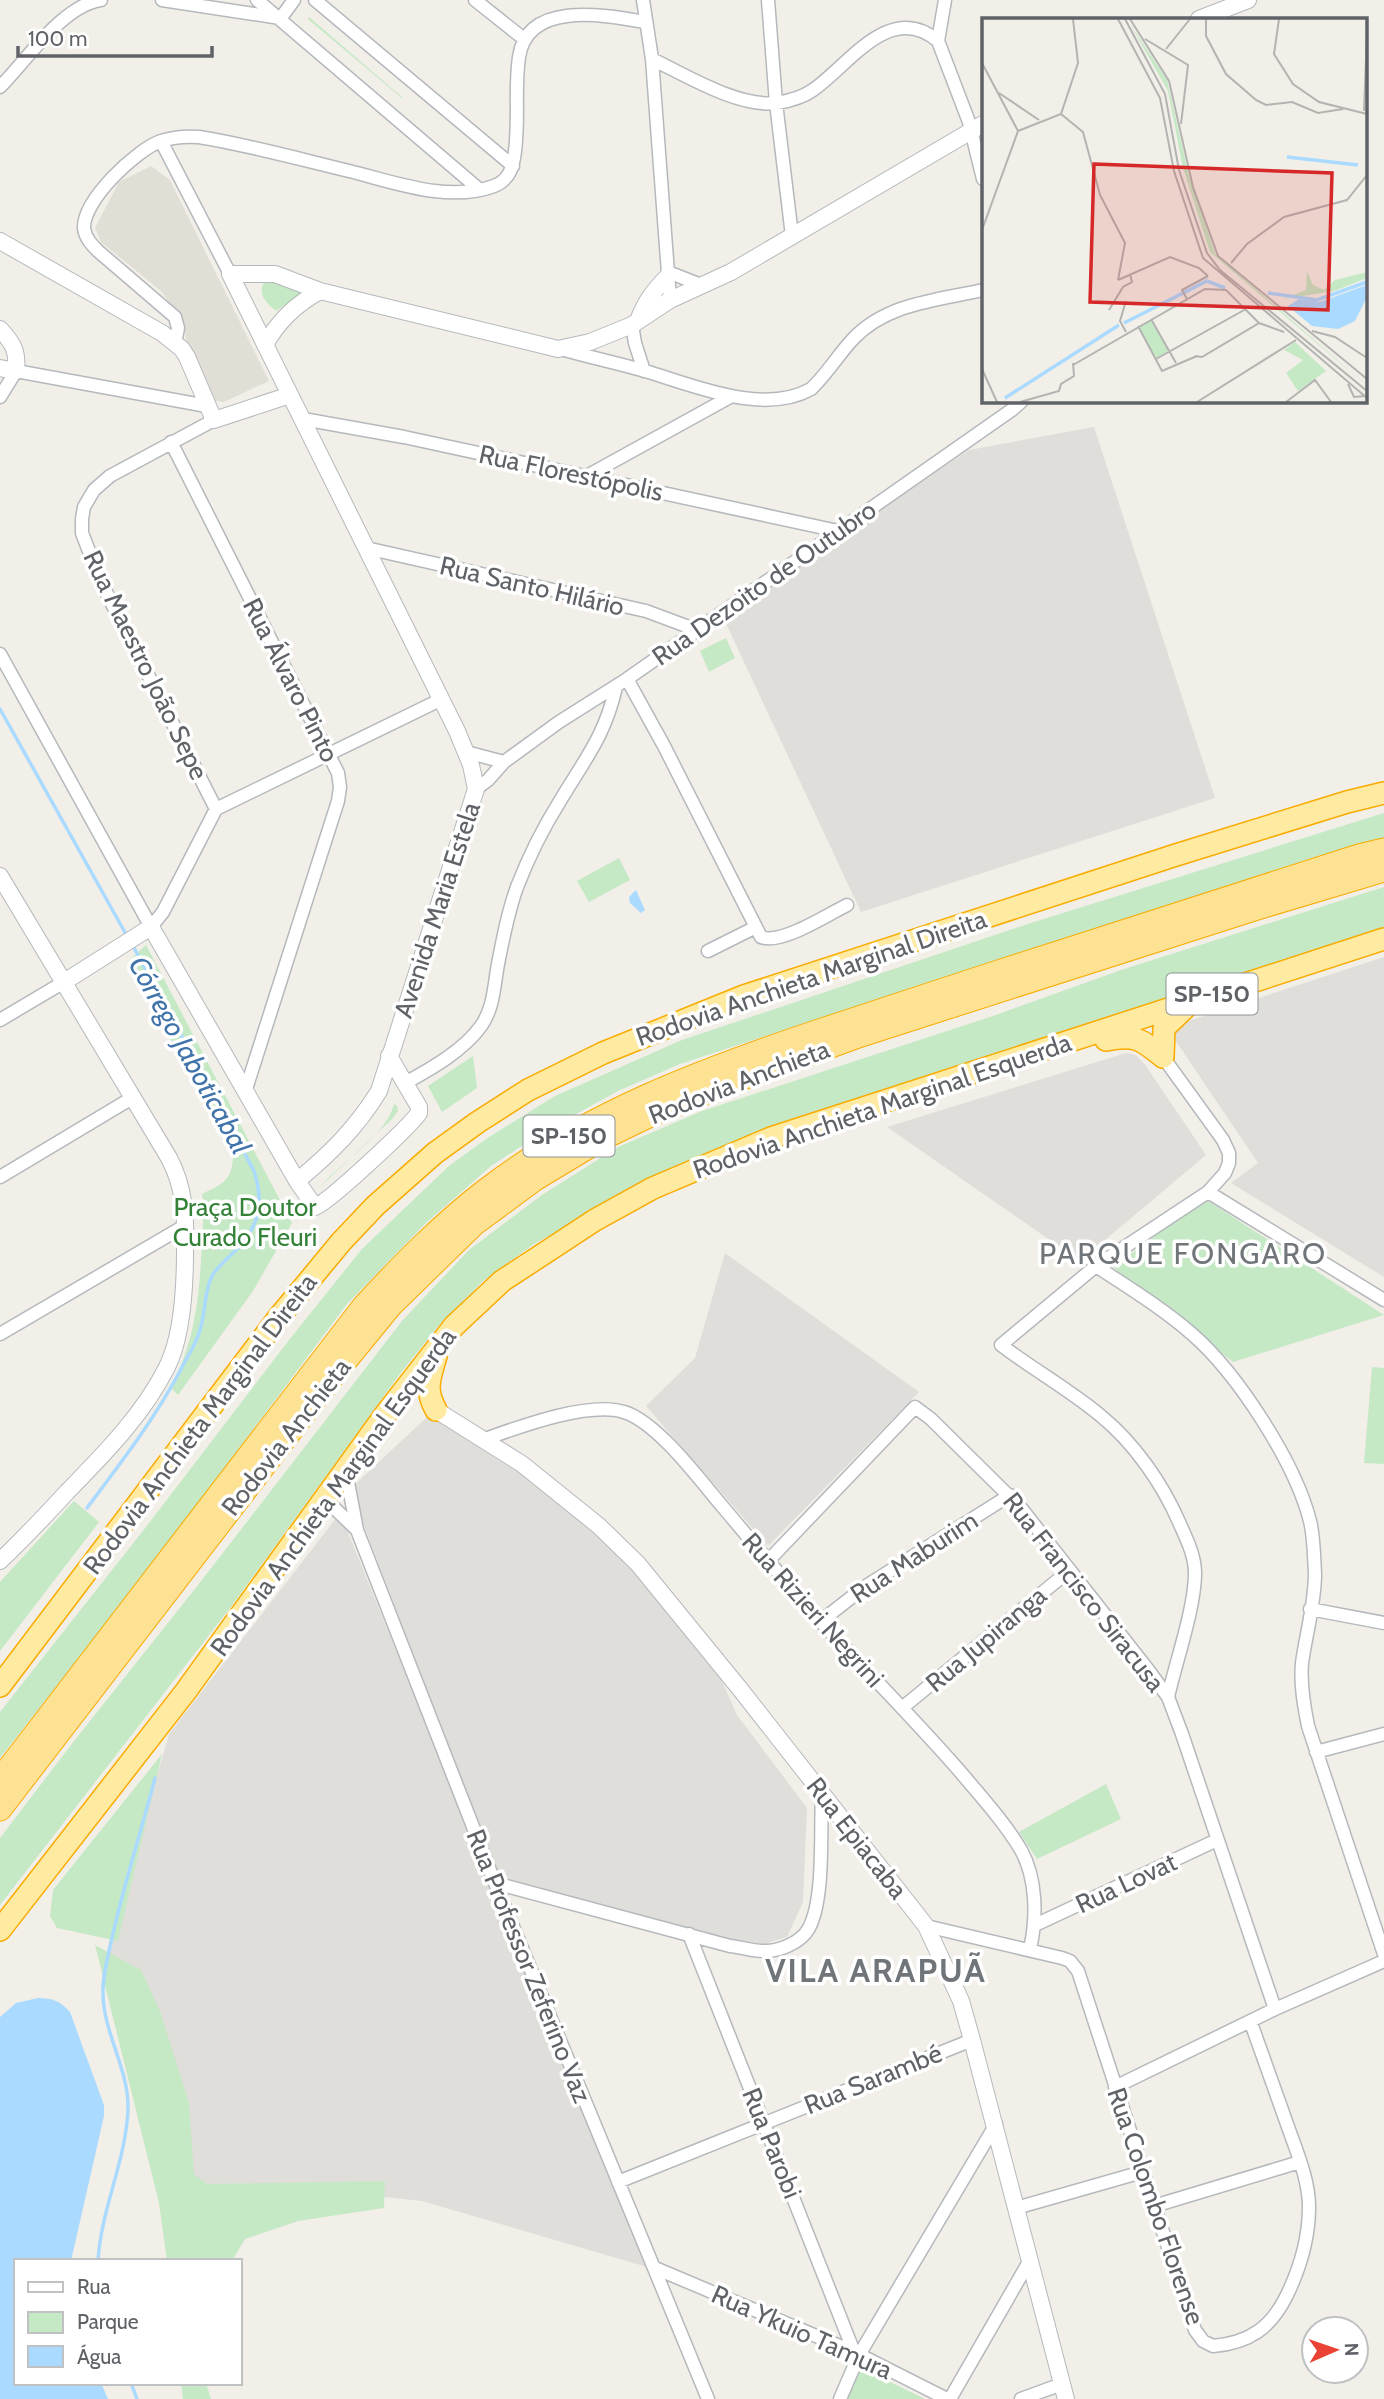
<svg xmlns="http://www.w3.org/2000/svg" width="1384" height="2399" viewBox="0 0 1384 2399" font-family="Cabin,sans-serif">
<rect width="100%" height="100%" fill="#f1efe8"/>
<!-- industrial -->
<path fill="#e0deda" d="M1094 427 1215 798 861 912 722 615 969 450Z
M1384 957V1277L1231 1183 1258 1163 1167 1028Z
M1126 1053 1136 1055 1146 1066 1206 1155 1080 1261 887 1127Z
M725 1253 919 1392 768 1546 646 1406 695 1358Z
M427 1417 447 1419 616 1546 717 1670 737 1715 807 1808 803 1902 787 1937 760 1945 740 1944 500 1882 350 1489Z
M340 1513 647 2267 422 2201 339 2192 177 2201 106 1954 169 1734Z"/>
<!-- education -->
<path fill="#e1ded6" d="M151 166 170 180 269 381 224 402 209 400 186 346 185 327 162 292 101 242 95 228 119 182Z"/>
<!-- green -->
<path fill="#c5e8c5" d="M309 17 403 98V99L308 19Z
M265 280 288 282 302 293 276 311C265 302 257 294 265 280Z
M726 638 735 658 709 672 700 651Z
M1384 813V839L1318 856 680 1064 618 1091 540 1134 491 1166 426 1223 347 1304 156 1559 0 1758V1712L146 1527 289 1340 362 1249 450 1165 489 1137 555 1096 682 1040 1034 922Z
M619 858 630 880 589 902 577 881Z
M1384 887V932L1304 954 664 1172 534 1244 483 1281 440 1324 399 1375 230 1608 0 1905V1838L71 1745 202 1580 402 1321 469 1250 542 1195 618 1147 702 1111 993 1016 1121 970Z
M146 945 292 1223 253 1291 178 1395 170 1387C202 1332 200 1268 204 1207L202 1194C222 1184 232 1181 233 1157L129 961Z
M473 1056 477 1088 442 1112 428 1086Z
M394 1104 397 1106 398 1111 392 1119 320 1187C341 1162 386 1136 394 1104Z
M1205 1199 1384 1315 1233 1362 1113 1267Z
M1372 1367 1384 1368V1464L1364 1463Z
M74 1501 99 1522 0 1651V1582Z
M162 1754 118 1941 57 1928 50 1916 53 1890Z
M1106 1784 1121 1819 1037 1859 1019 1832Z
M95 1945 141 1970 160 2011 189 2103 194 2174 207 2184 385 2181 384 2208 298 2221 245 2239 232 2261H167L159 2203Z
M857 2366 925 2399H845Z
M181 2383H206L211 2399H183Z"/>
<!-- water -->
<path fill="#aadaff" d="M636 890 645 910 641 913 630 903 629 897Z
M38 1998C53 1998 60 2001 70 2012L104 2105V2116L71 2261H16V2383H101L108 2399H0V2017L16 2003Z"/>
<g fill="none" stroke-linecap="round" stroke-linejoin="round">
<!-- stream -->
<path stroke="#aadaff" stroke-width="3.5" d="M0 709 127 936
M87 1508C120 1464 154 1420 180 1371 186 1359 195 1346 199 1333 206 1315 203 1294 212 1276 218 1266 229 1257 237 1249 260 1225 264 1202 254 1171L133 946
M98 2261C101 2209 126 2161 128 2109 129 2070 104 2034 103 1995 102 1976 108 1957 112 1938 124 1884 141 1832 155 1778
M131 2383 137 2399"/>
<defs>
<path id="minor" d="M162 0 280 18
M257 0 480 190
M315 0 513 166
M475 0 524 39
M643 0 652 59 670 300
M768 0 776 103 792 236
M280 19 294 0
M938 41 945 0
M652 59C685 75 739 108 777 103 789 101 803 97 813 90 848 66 890 0 938 41L969 122 983 179
M0 87C26 61 63 5 101 0
M161 141 230 274
M668 272 701 285
M632 325 635 343 644 371
M175 343 178 328 175 317 98 251C92 245 85 238 84 228 83 200 136 150 161 141 173 137 186 136 199 137 249 145 299 159 349 171 394 182 448 203 494 186 507 181 512 171 514 158 520 124 514 90 519 57 527 0 605 15 645 22
M561 349C589 357 617 363 645 371 693 385 763 416 811 389 827 374 838 355 853 339 887 303 938 300 983 290
M0 397 16 371 207 406
M303 419 404 437 838 531
M214 420 110 476 94 490 84 507 82 519V533L100 580 216 809
M171 442 338 773 340 787 338 801 246 1089
M585 477 730 397
M366 548 646 611 697 630
M0 654 151 927 163 912 216 809 442 699
M627 679 664 746 761 937C781 945 827 915 847 905
M466 752 504 762
M476 789 488 780 504 762 559 722 627 679 1013 409 1022 401
M708 951 756 927
M0 1020 64 982
M1163 1057 1223 1140 1229 1153V1163L1225 1173 1208 1192 1096 1266 1001 1345C1034 1370 1070 1390 1101 1416 1134 1443 1162 1483 1179 1522 1186 1538 1195 1555 1195 1573 1195 1608 1176 1661 1168 1697
M405 1083C431 1069 464 1050 481 1026 494 1008 494 985 498 964 503 938 508 912 517 887 529 856 543 828 560 801 585 759 605 736 616 687
M0 1177 132 1098
M1208 1192 1384 1300
M1096 1266C1129 1288 1162 1308 1192 1334 1237 1373 1295 1462 1310 1521 1314 1537 1314 1557 1315 1574 1315 1603 1306 1634 1302 1663 1300 1684 1304 1706 1308 1726L1384 1954
M0 1334 186 1225
M485 1439C519 1427 588 1401 624 1412 657 1422 699 1479 722 1506 755 1545 788 1585 822 1623 869 1674 918 1723 963 1775 983 1799 1005 1823 1021 1850 1037 1879 1037 1918 1030 1949
M346 1472 357 1530 495 1883 708 2399
M325 1499 357 1530
M768 1561 915 1407 931 1419 1021 1508 1149 1671 1168 1697 1182 1734 1275 2009
M1310 1609 1384 1623
M821 1621 866 1586 1010 1495
M902 1708 1070 1570
M1316 1752 1384 1734
M495 1883 730 1946C741 1947 752 1951 762 1951 778 1952 801 1943 809 1928 825 1898 820 1829 822 1793
M1035 1925 1217 1840
M926 1926 1062 1958 1070 1961 1078 1971 1195 2330 1203 2341 1213 2346C1249 2343 1271 2328 1287 2295 1300 2268 1309 2237 1309 2207 1309 2179 1296 2150 1287 2124 1275 2090 1263 2056 1251 2023
M689 1934 854 2352
M1115 2087 1275 2009 1384 1961
M618 2182 972 2040
M1154 2206 1300 2162
M1016 2208 1142 2172
M655 2268 854 2352 947 2399
M840 2399 859 2355 996 2124
M950 2399 1030 2260
M1021 2399 1062 2384"/>
<path id="tertiary" d="M1199 19 1248 0
M0 241 162 333 182 349 187 357 214 420 290 395
M638 321C645 302 654 290 668 276
M0 329C13 343 18 351 16 371L0 368
M265 345C278 321 296 304 320 291
M0 876 169 1158C185 1188 186 1218 185 1251 185 1285 182 1337 167 1367 143 1415 104 1454 67 1492 45 1516 23 1539 0 1561
M64 982 151 927 297 1181 315 1207C329 1202 409 1127 419 1113V1107L389 1056
M297 1181C330 1154 357 1127 379 1091L476 789 471 765 457 731 230 274H275L320 291 558 349 590 342 632 325 670 300 731 272 983 124
M436 1410 522 1464 599 1526 638 1564 740 1689 926 1926 961 2001 972 2040 1066 2399"/>
<path id="trunk" d="M1106 1040C1135 1034 1141 1039 1163 1057
M1163 1057 1164 1028 1187 1006
M436 1356C430 1378 424 1389 436 1410
M0 1686 279 1317 341 1242 375 1206 435 1153 478 1122 528 1090 603 1053 744 996 1176 855 1347 802 1384 793
M0 1930 186 1691 387 1412 454 1326 502 1281 595 1220 653 1188 771 1138 1384 939"/>
<path id="motorway" d="M0 1780 364 1306C402 1265 441 1225 485 1191 586 1113 705 1069 825 1029 879 1011 934 993 989 975 1112 936 1235 895 1359 856L1384 850
M0 1809 332 1377 391 1305 474 1224 535 1179 603 1138 663 1109 737 1080 861 1035 1257 908 1384 870"/>
</defs>
<!-- minor casing -->
<use href="#minor" stroke="#b5b8bc" stroke-width="15"/>
<!-- tertiary casing -->
<use href="#tertiary" stroke="#b5b8bc" stroke-width="18"/>
<!-- trunk casing -->
<use href="#trunk" stroke="#f9ab00" stroke-width="24"/>
<!-- motorway casing -->
<use href="#motorway" stroke="#f9ab00" stroke-width="25"/>
<!-- minor -->
<use href="#minor" stroke="#fff" stroke-width="12"/>
<!-- tertiary -->
<use href="#tertiary" stroke="#fff" stroke-width="16"/>
<!-- trunk -->
<use href="#trunk" stroke="#feeaa1" stroke-width="21"/>
<!-- motorway -->
<use href="#motorway" stroke="#fde293" stroke-width="23"/>
</g>
<g text-anchor="middle" stroke-width="7" stroke-linejoin="round" paint-order="stroke">
<!-- shield labels -->
<g fill="#fff" stroke="#8f9295" stroke-width="2">
<rect x="1166.5" y="973.5" width="91" height="41" rx="5"/>
<rect x="523.5" y="1115.5" width="91" height="41" rx="5"/>
</g>
<g font-size="24" font-weight="bold" fill="#5f6368">
<text x="1212" y="1002">SP-150</text>
<text x="569" y="1144">SP-150</text>
</g>
<!-- street labels -->
<g font-size="26" fill="#5f6368" stroke="#fff">
<text transform="translate(571 473) rotate(12)" y="9">Rua Florestópolis</text>
<text transform="translate(764 583) rotate(-35)" y="9">Rua Dezoito de Outubro</text>
<text transform="translate(532 586) rotate(13)" y="9">Rua Santo Hilário</text>
<text transform="translate(146 665) rotate(64)" y="9">Rua Maestro João Sepe</text>
<text transform="translate(291 680) rotate(63)" y="9">Rua Álvaro Pinto</text>
<text transform="translate(437 910) rotate(-72)" y="9">Avenida Maria Estela</text>
<text transform="translate(811 978) rotate(-19)" y="9">Rodovia Anchieta Marginal Direita</text>
<text transform="translate(739 1082) rotate(-21)" y="9">Rodovia Anchieta</text>
<text transform="translate(882 1106) rotate(-19)" y="9">Rodovia Anchieta Marginal Esquerda</text>
<text transform="translate(200 1424) rotate(-53)" y="9">Rodovia Anchieta Marginal Direita</text>
<text transform="translate(286 1437) rotate(-52)" y="9">Rodovia Anchieta</text>
<text transform="translate(333 1492) rotate(-54)" y="9">Rodovia Anchieta Marginal Esquerda</text>
<text transform="translate(914 1557) rotate(-33)" y="9">Rua Maburim</text>
<text transform="translate(1084 1592) rotate(52)" y="9">Rua Francisco Siracusa</text>
<text transform="translate(813 1610) rotate(48)" y="9">Rua Rizieri Negrini</text>
<text transform="translate(986 1639) rotate(-40)" y="9">Rua Jupiranga</text>
<text transform="translate(857 1838) rotate(52)" y="9">Rua Epiacaba</text>
<text transform="translate(1126 1883) rotate(-25)" y="9">Rua Lovat</text>
<text transform="translate(529 1966) rotate(68)" y="9">Rua Professor Zeferino Vaz</text>
<text transform="translate(873 2079) rotate(-22)" y="9">Rua Sarambé</text>
<text transform="translate(772 2143) rotate(68)" y="9">Rua Parobi</text>
<text transform="translate(1156 2206) rotate(71)" y="9">Rua Colombo Florense</text>
<text transform="translate(802 2332) rotate(24)" y="9">Rua Ykuio Tamura</text>
</g>
<!-- park labels -->
<g font-size="26" fill="#348238" stroke="#fff">
<text x="245" y="1216">Praça Doutor<tspan x="245" dy="30">Curado Fleuri</tspan></text>
</g>
<!-- water labels -->
<g font-size="28" font-style="italic" fill="#4174aa" stroke="#fff">
<text transform="translate(190 1055) rotate(61)" y="10">Córrego Jaboticabal</text>
</g>
<!-- quarter labels -->
<g font-size="30" letter-spacing="2" fill="#70757a" stroke="#fff">
<text x="1183" y="1264">PARQUE FONGARO</text>
</g>
<!-- district labels -->
<g font-size="33" font-weight="bold" letter-spacing="2" fill="#70757a" stroke="#fff">
<text x="876" y="1982">VILA ARAPUÃ</text>
</g>
</g>
<!-- overview -->
<g transform="translate(982 18)">
<rect width="385" height="385" fill="#f1efe8"/>
<path d="M148 6 185 62 207 158 233 235 385 368 228 234 201 150 186 73ZM325 253 331 267 342 272 353 262 385 254V260L352 273 301 281 324 272ZM169 303 187 333 174 340 157 309ZM313 324 344 353 316 373 304 355 321 342 302 332Z" fill="#c5e8c5"/>
<path d="M385 267V279L373 303 356 311 330 308 306 288 317 281 338 284Z" fill="#aadaff"/>
<path fill="none" stroke="#aadaff" stroke-width="3.5" d="M305 139 376 147M286 275 335 282 385 264M142 305 225 263 243 270M23 380 137 307"/>
<path fill="none" stroke="#b3b3b1" stroke-width="2" d="M136 1 178 80 192 153 221 240 385 380M143 1 183 76 197 152 225 235 238 252 385 373M148 1 187 63 211 169 236 238 385 361M224 1V18L244 56 274 82 284 87 310 84 336 95 361 91M297 1 292 36 311 66 337 84 385 96M163 21 206 47 199 106M184 31 208 1M0 45 36 113 0 212M17 75 57 102M382 93 385 15M79 96 101 114 118 177 143 225 136 262M36 113 79 96 96 45 91 1M249 245 265 226 302 199 365 182 385 157M136 262 188 239 217 250 226 258M205 281 200 272 226 258M127 292 141 269 150 264 148 256M169 301 194 345M277 305 302 314M156 308 180 353 215 338M330 313 353 319 385 340M144 314 138 303 144 283M174 341 264 291M91 347 223 271 244 272 277 305 220 339 213 338M0 351 15 384M366 366 372 379 383 378M38 384 77 373 79 366 92 358 91 345M215 384 314 322M304 384 333 362 349 384"/>
<path fill="#d62828" fill-opacity="0.15" stroke="#d62828" stroke-width="3.5" d="M112 146 350 155 346 292 108 284Z"/>
<rect width="385" height="385" fill="none" stroke="#5f6368" stroke-width="3.5"/>
</g>
<!-- legend -->
<rect x="14" y="2259" width="228" height="126" fill="#ffffff" stroke="#bfc1c3" stroke-width="2"/>
<rect x="28" y="2282" width="35" height="10" fill="#ffffff" stroke="#bfc1c3" stroke-width="2"/>
<text x="77" y="2294" font-size="21" fill="#5f6368">Rua</text>
<rect x="28" y="2312" width="35" height="21" fill="#c5e8c5" stroke="#bfc1c3" stroke-width="2"/>
<text x="77" y="2329" font-size="21" fill="#5f6368">Parque</text>
<rect x="28" y="2346" width="35" height="21" fill="#aadaff" stroke="#bfc1c3" stroke-width="2"/>
<text x="77" y="2364" font-size="21" fill="#5f6368">Água</text>
<!-- north arrow -->
<g transform="translate(1335 2350) rotate(88)"><circle r="33" fill="#ffffff" stroke="#bfc1c3" stroke-width="2"/>
<path d="M0-5L12 26L0 18L-12 26Z" fill="#ea4335"/>
<text y="-10" font-size="19" font-weight="bold" text-anchor="middle" fill="#5f6368">N</text>
</g>
<!-- scale -->
<path d="M18 46v10h194v-10" fill="none" stroke="#5f6368" stroke-width="3.5"/>
<text x="28" y="46" font-size="21" fill="#5f6368" stroke="#ffffff" stroke-width="5" paint-order="stroke">100 m</text>
</svg>
